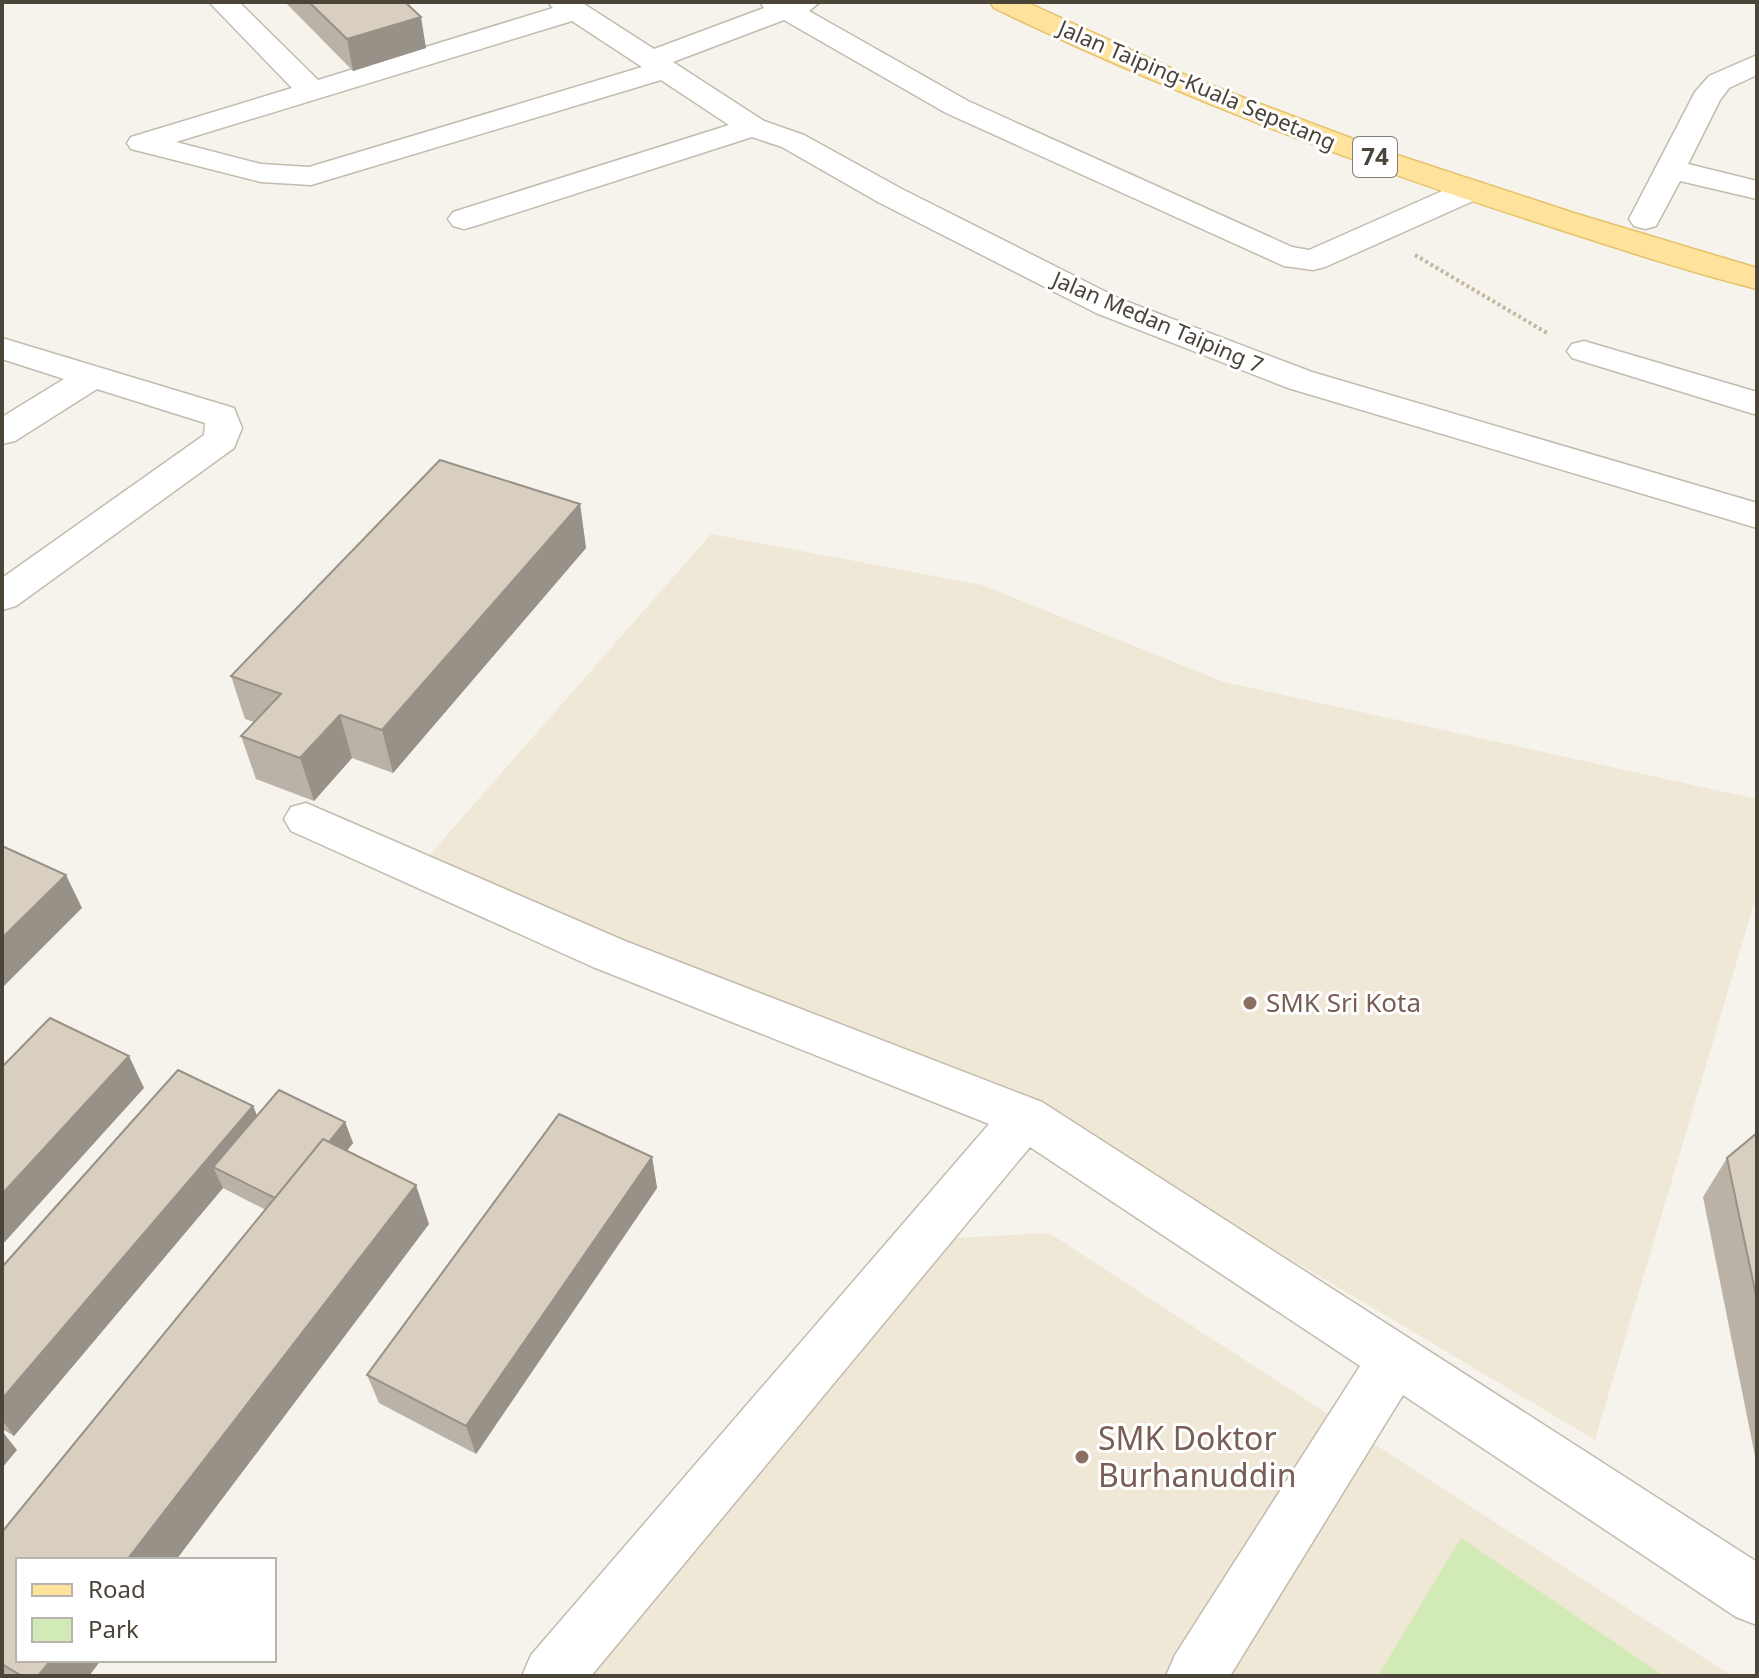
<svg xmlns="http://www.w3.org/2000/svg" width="1759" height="1678" viewBox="0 0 1759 1678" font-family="'Noto Sans',sans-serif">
<rect width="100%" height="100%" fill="#f6f3ec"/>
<!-- education -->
<path fill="#efe8d6" d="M711 534 982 585 1224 682 1757 799V893L1595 1440 1043 1112 426 859Z
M1049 1233 1732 1676H584L954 1238Z"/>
<!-- green -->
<path fill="#d2eab5" d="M1461 1538 1664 1676H1378Z"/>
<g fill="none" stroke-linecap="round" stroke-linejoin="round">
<defs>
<path id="minor" d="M209 2H239L318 80 553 8 548 2H581L654 49 764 8 760 2H820L809 11 968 101 1292 247 1309 250 1458 184 1469 182 1480 184 1485 191 1480 198 1325 267 1313 270 1284 266 946 113 784 20 673 62 764 121 804 135 900 188 1120 299 1312 372 1757 503V528L1288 388 1096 313 878 202 782 147 752 137 475 226 464 229 453 226 448 219 453 212 729 125 661 80 311 185 261 182 131 149 127 143 131 137 292 88ZM572 21 642 67 309 167 261 164 176 142Z
M1757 55V75L1729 88 1720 100 1688 164 1757 181V199L1680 181 1656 226 1645 229 1634 226 1629 219 1695 92 1709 76Z
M2 338 234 408 242 428 234 448 16 606 2 610V578L204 435 205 423 97 389 15 441 2 444V417L64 379 2 359Z
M1584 341 1757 392V415L1572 358 1567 351 1572 344Z
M306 803 625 941 1042 1102 1757 1562V1625L1736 1617 1403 1395 1230 1676H1166L1175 1655 1360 1366 1030 1147 591 1676H522L531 1655 989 1124 593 967 291 831 284 819 291 807Z"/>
<path id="major" d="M990 2H1026L1197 80 1385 151 1577 214 1757 268V289C1681 270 1605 244 1530 220 1346 161 1168 92 994 8Z"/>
</defs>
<!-- minor casing -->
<use href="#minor" stroke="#c2bbae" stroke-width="3"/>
<!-- major casing -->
<use href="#major" stroke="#e6c16a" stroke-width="3"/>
<!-- path -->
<path stroke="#c4b79f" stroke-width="4" stroke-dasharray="3 3" stroke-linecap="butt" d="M1415 255 1547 333"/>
<!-- minor -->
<use href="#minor" fill="#fff" fill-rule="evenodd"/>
<!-- major -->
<use href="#major" fill="#ffe39c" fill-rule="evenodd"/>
</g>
<!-- wall -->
<path fill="#bab2a6" d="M285 2H405L426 48 353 71Z
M580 504 586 548 393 773 352 758 314 801 256 779 241 736 254 722 245 719 231 676Z
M253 1106 257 1116 345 1122 353 1143 347 1151 429 1224 176 1560H18V1660H101L89 1676H3L2 1532 266 1210 223 1188 14 1436 2 1429V1267Z
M1757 1133V1466L1703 1197 1727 1158Z
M652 1157 657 1188 476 1454 379 1403 367 1375Z"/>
<!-- shaded-wall -->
<path fill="#979187" d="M421 17 426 48 353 71 347 39Z
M580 504 586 548 393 773 382 730Z
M340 715 352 758 314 801 300 758Z
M66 875 82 908 2 988V938Z
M129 1056 144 1088 2 1245V1194Z
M253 1106 266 1137 213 1167 223 1188 14 1436 2 1420V1399Z
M345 1122 353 1143 289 1222 280 1201Z
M652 1157 657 1188 476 1454 466 1426Z
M416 1185 429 1224 176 1560H127Z
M2 1431 17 1450 2 1468Z
M51 1660H101L89 1676H38Z"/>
<!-- building -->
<path fill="#d8cfc1" stroke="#979187" stroke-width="2" d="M309 2H405L421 17 347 39Z
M440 460 580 504 382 730 340 715 300 758 241 736 281 694 231 676Z
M2 846 66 875 2 938Z
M50 1018 129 1056 2 1194V1067Z
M178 1070 253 1106 2 1399V1267Z
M279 1090 345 1122 329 1142 323 1139 275 1198 213 1167Z
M559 1114 652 1157 466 1426 367 1375Z
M1757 1133V1300L1727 1158Z
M323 1139 416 1185 127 1560H18V1660H51L38 1676H22L2 1664V1532Z"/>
<!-- markers -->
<g fill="#8d6e63" stroke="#fff" stroke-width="3">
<circle cx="1250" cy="1003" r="8"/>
<circle cx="1082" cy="1457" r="8"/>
</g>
<g text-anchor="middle" stroke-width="6" stroke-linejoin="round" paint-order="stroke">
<!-- far-street labels -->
<g font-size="22" fill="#4b4439" stroke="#fff">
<text transform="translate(1197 85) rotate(23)" y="8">Jalan Taiping-Kuala Sepetang</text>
<text transform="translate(1158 322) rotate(23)" y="8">Jalan Medan Taiping 7</text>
</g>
<!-- shield labels -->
<rect fill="#fff" stroke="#817c74" stroke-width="2" x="1353" y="137" width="44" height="40" rx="6"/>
<g font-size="24" font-weight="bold" fill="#4b4439">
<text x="1375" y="165">74</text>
</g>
<!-- education labels -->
<g font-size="26" fill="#785e54" stroke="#fff" text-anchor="start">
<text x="1266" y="1012">SMK Sri Kota</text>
</g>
<!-- near-education labels -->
<g font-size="32" fill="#785e54" stroke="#fff" text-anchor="start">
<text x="1098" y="1450">SMK Doktor<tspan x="1098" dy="37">Burhanuddin</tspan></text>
</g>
</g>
<!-- border -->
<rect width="1759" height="1678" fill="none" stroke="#4b4439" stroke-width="8"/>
<!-- legend -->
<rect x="16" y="1558" width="260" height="104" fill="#ffffff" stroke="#b7b4b0" stroke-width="2"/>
<rect x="32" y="1584" width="40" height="12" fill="#ffe39c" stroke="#b7b4b0" stroke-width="2"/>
<text x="88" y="1598" font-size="24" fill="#4b4439">Road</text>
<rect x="32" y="1618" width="40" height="24" fill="#d2eab5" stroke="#b7b4b0" stroke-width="2"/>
<text x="88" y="1638" font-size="24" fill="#4b4439">Park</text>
</svg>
